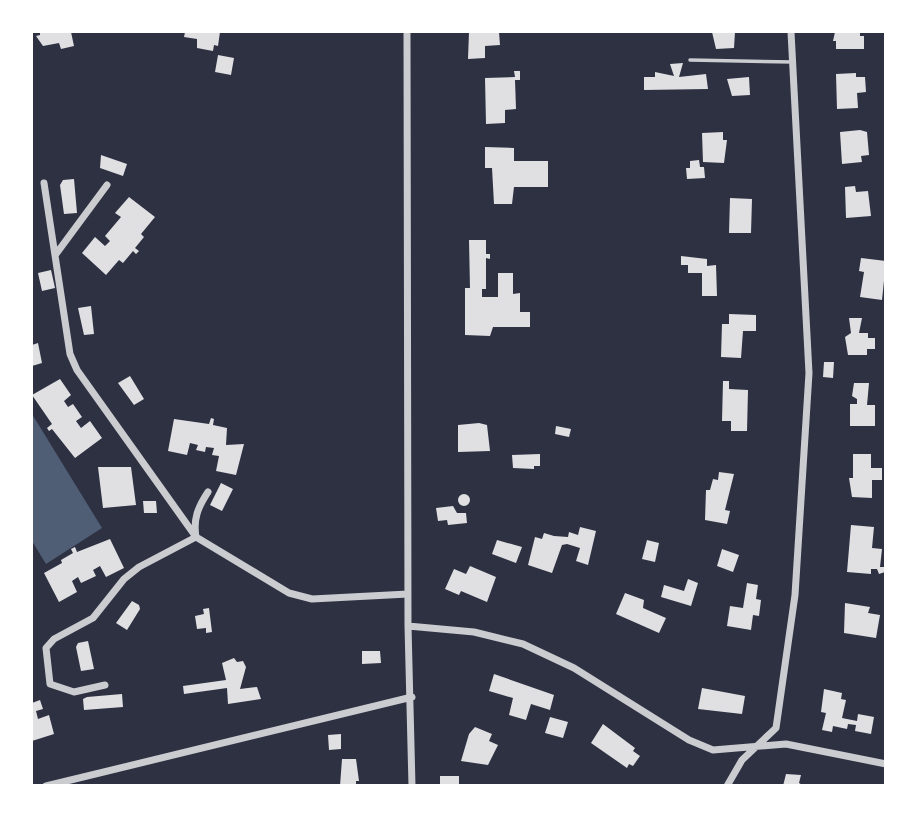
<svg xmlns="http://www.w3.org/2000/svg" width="917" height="817" viewBox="0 0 917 817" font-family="'Golos Text',sans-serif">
<rect width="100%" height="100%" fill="#2d3142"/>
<!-- water -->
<path fill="#4f5d75" d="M32 414 102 528 46 564 32 541Z"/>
<!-- building -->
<path fill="#e0e0e3" d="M40 32H71L74 46 61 49 59 43 43 46 36 36 40 35Z
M185 32H220L218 46 214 45 213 51 197 48V39L184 37Z
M469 32H499L500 45 485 46V58L468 59Z
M712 32H735L734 48 716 49Z
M835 32H860V36H864V49H836V41H833Z
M218 55 234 58 231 75 215 72Z
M683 63 679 77 706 74 708 89 644 90V77H655V72L674 76 670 64Z
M514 71H520V80H515L516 109 505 110V123L486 124 485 78 515 77Z
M856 73V77H865L866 92 857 93 858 108 837 109 836 74Z
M749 77 750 95 732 96 727 79Z
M860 130 867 132 869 155 861 156 862 162 842 164 840 132Z
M723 132V140H727L724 163 703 162 702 133Z
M485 147 514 148V161H548V187H514L512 204H494L492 168H485Z
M101 155 127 164 123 176 100 168Z
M699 160 700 167H704L705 178 687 179 686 168H690V161Z
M74 179 77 213 64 214 60 185 63 180Z
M855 186 856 192 868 191 871 216 846 218 845 187Z
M129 197 155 217 141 234 144 237 135 248 139 251 136 254 133 251 123 263 119 260 106 275 82 253 95 237 105 246 110 241 105 236 121 217 115 213Z
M730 198 752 199 751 233H729Z
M469 240H486V254H490V259L486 258V289H482V297H498V273H513V294L520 293V312H530V327H493L490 336 465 335V288H470Z
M681 256 707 259V266L716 265 717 296H702V273H688V265H681Z
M861 258 886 261 882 300 860 297 864 272 859 271Z
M51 270 55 288 42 291 38 273Z
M91 306 94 334 84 335 78 308Z
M729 314 756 315V331H743L741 358 721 357 722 324H729Z
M849 318H862L859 333H868V338H875V349H867V355H848L845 337 851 333Z
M38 343 42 363 32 366V345Z
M824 362H834L833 378 823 377Z
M130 376 144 399 134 405 118 383Z
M60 379 71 395 64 401 68 407 73 404 82 417 76 421 81 428 90 421 102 438 75 458 52 429 49 431 47 428 52 424 32 395Z
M723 381H729V389L748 390 747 431H731V421H722Z
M854 383H869L867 405H875V426H850V404H857V399L852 396Z
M211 418 214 419 213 425 227 428 226 445 244 444 236 475 216 471 219 456 212 455 214 448 206 447 205 452 196 450 198 445 190 443 187 455 168 451 174 419 209 424Z
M479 423 487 425 490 451 458 452V425Z
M556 426 571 429 569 437 555 434Z
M540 454V466H534V469L513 468 512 455Z
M853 454H871V468H882V480H872V498L852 497 849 478H853Z
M98 467H131L136 505 103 508Z
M719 472 734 474 725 510 730 511 727 524 705 520 706 490H710L713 479 718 480Z
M221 483 233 489 222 511 210 505Z
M458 500a6 6 0 1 1 12 0a6 6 0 1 1-12 0Z
M143 501H156L157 513H144Z
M453 506 457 513H466L467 523 448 525 447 520 438 521 436 508Z
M851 525 874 527 872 548 882 549 880 567H884L885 572 879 574 877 569H871V574L847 572Z
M580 527 596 531 588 565 576 561 580 548 567 544 562 545 552 573 528 565 535 537 542 539 544 533 554 536 568 537 569 532 578 535Z
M110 539 124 568 106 577 100 566 93 570 96 576 81 583 78 577 72 581 77 592 59 602 44 573 62 563 61 560 73 553 71 549 75 547 77 552Z
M497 540 522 547 516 563 492 554Z
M647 540 659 543 655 562 642 559Z
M722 549 739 555 733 572 717 566Z
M470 566 496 577 487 602 461 591 459 595 445 589 454 569 466 574Z
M688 579 698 583 691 606 661 597 664 585 684 591Z
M747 583 758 585 756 599 761 600 759 616 753 615 751 630 727 626 730 606 743 608Z
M625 593 644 600 643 608 666 618 659 633 616 614Z
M132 601 139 605 140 609 127 630 116 623Z
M845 603 870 607 868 613 880 615 876 638 844 633Z
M209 608 212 632 206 633V628L197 629 195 616 204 614 203 609Z
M88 641 94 669 81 671 76 647 78 643Z
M362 651H380L381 663 362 664Z
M234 658 237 662 243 661 246 667 240 689 257 687 261 699 228 704 227 688 184 694 183 686 226 680 222 663Z
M494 674 554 695 550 710 531 704 526 720 509 715 513 698 489 691Z
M702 688 745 696 742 714 698 709Z
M824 689 842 693 841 699 846 700 842 718 857 721 858 714 874 717 871 734 855 731 856 725 848 724 847 729 833 726 832 732 822 730 826 713 821 712Z
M122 694 123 707 84 710 83 699 87 697Z
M40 700 43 709 36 711 38 719 49 715 54 734 32 741V703Z
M550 717 568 722 563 738 545 733Z
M603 724 635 748 633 751 640 756 633 766 629 764 627 768 591 743Z
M475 727 492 734 489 741 498 745 488 765 461 761 469 734Z
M341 734V749L329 750 328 735Z
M342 759H356L359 781H356V786H340Z
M786 774 801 775 799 783 804 786H783Z
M440 776H459V786H440Z"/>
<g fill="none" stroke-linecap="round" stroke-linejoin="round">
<!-- service -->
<path stroke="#caccd0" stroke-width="3.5" d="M690 60 793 62"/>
<!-- minor -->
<path stroke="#caccd0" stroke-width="7" d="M407 32 408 626 412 786
M44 183 70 354 77 370 196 537 289 593 312 599 408 594
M56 254 107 185
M408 626 474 632 523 644 574 668 689 740 713 750 786 744 886 764
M105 685 74 692 50 684 46 648 54 639 93 618 124 579 139 567 196 537C193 519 198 507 208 492
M46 786 412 697
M727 786 742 760 776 728 795 595 809 373 791 32"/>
</g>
<!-- border -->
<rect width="917" height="817" fill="none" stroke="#ffffff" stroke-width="66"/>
</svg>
